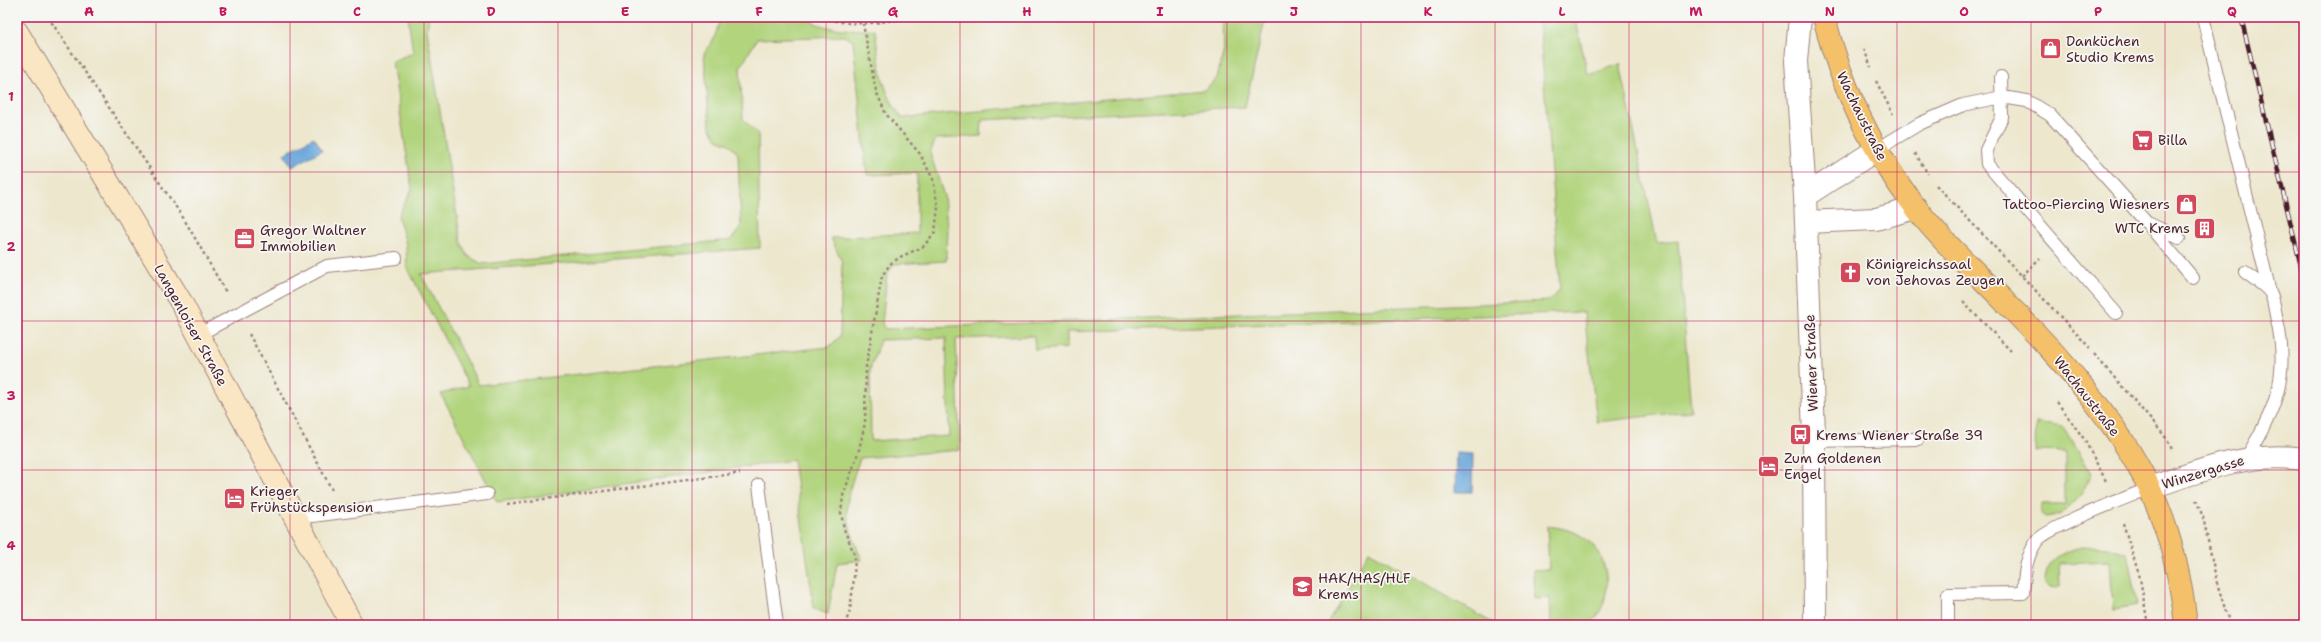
<svg xmlns="http://www.w3.org/2000/svg" width="2321" height="642" viewBox="0 0 2321 642" font-family="'Shantell Sans',sans-serif">
<rect width="100%" height="100%" fill="#f6f6f2"/>
<filter id="ink" filterUnits="userSpaceOnUse"><feTurbulence type="fractalNoise" baseFrequency=".025" numOctaves="2"/><feDisplacementMap in="SourceGraphic" scale="8" xChannelSelector="R" yChannelSelector="G"/><feConvolveMatrix kernelMatrix="1 2 1 2 8 2 1 2 1" color-interpolation-filters="sRGB"/></filter>
<filter id="wash" filterUnits="userSpaceOnUse"><feTurbulence type="fractalNoise" baseFrequency=".012" numOctaves="4" result="noise"/><feDisplacementMap in="SourceGraphic" scale="16" xChannelSelector="R" yChannelSelector="G"/><feGaussianBlur stdDeviation="0.9" result="paint"/><feColorMatrix in="noise" values="0 0 0 0 0 0 0 0 0 0 0 0 0 0 0 0 0 1.4 0 .05"/><feComposite in="paint" operator="in"/></filter>
<g filter="url(#wash)">
<rect width="100%" height="100%" fill="#ede7ce"/>
<!-- green -->
<path fill="#b1d47d" stroke="#7e7a54" fill-rule="evenodd" d="M408 17H429L427 30 461 242 468 256 482 264 731 240 741 227 738 154 729 144 717 139 710 127 704 54 714 39 721 17H805C824 32 853 29 875 30 880 65 880 89 902 118L1205 90 1217 78 1224 50 1223 17H1253V20L1320 17 1265 20 1245 107 982 120 981 136 936 139 930 153 944 196 947 227 946 261 894 264 887 275 882 324 885 329 1549 301 1560 289 1539 17H1575L1588 75 1620 64 1657 243 1678 241 1691 411 1597 422 1584 312 1067 332V348L1035 350 1034 336 956 339 960 450 860 458C843 507 842 512 862 560L837 563 828 614 814 609 793 460 497 502 441 394 469 386 407 267 406 244 398 216 412 189 392 61 413 53ZM845 36 853 41 867 175 917 173V233L831 238 842 262 840 336 829 347 479 385 421 274 760 248 758 134 743 119 740 68 757 39ZM946 338 949 436 871 441 870 370 880 340Z
M2036 423 2063 427 2092 473C2082 494 2071 515 2045 517L2041 512V504H2065V452L2035 451Z
M1547 526C1562 528 1575 530 1587 540 1612 559 1614 606 1588 625H1551L1550 598 1534 599 1533 570 1549 569Z
M2088 546 2107 547 2127 553 2137 605 2113 609 2110 561 2059 563 2060 587H2050L2044 581C2045 558 2068 549 2088 546Z
M1369 551 1496 625H1326Z"/>
<!-- water -->
<path fill="#6aa7db" stroke="#5a6383" d="M314 137 322 150 292 167 284 154Z
M1456 453 1473 454 1472 492H1455Z"/>
</g>
<g filter="url(#ink)">
<g fill="none" stroke-linecap="round" stroke-linejoin="round">
<defs>
<path id="lane" d="M2203 17 2270 292
M2001 77 2002 117 1986 150 1987 164 2116 313
M1876 150 1919 124 1963 105 2002 97 2027 101 2050 115 2147 223 2193 278
M2150 224 2179 238
M2245 272C2252 278 2267 286 2271 294 2274 301 2275 312 2277 320 2290 377 2275 411 2246 458
M198 335 327 266 396 258
M1814 441 1918 439
M759 485 777 625
M296 518 487 494
M1948 625V594L2023 593C2025 574 2025 558 2037 541 2047 527 2129 497 2150 488"/>
<path id="street" d="M1800 17 1796 61 1805 196 1814 435 1815 625
M1805 196 1876 150
M1806 222 1876 219 1916 208
M2150 488C2200 470 2250 451 2304 459"/>
<path id="secondary" d="M17 32 181 302 352 625"/>
<path id="primary" d="M1824 17C1841 87 1872 151 1916 208 1943 243 1976 272 2006 303 2059 356 2117 420 2150 489 2170 531 2181 579 2186 625"/>
</defs>
<!-- lane casing -->
<use href="#lane" stroke="#9c837c" stroke-width="14"/>
<!-- street casing -->
<use href="#street" stroke="#9c837c" stroke-width="24"/>
<!-- secondary casing -->
<use href="#secondary" stroke="#9c837c" stroke-width="24"/>
<!-- primary casing -->
<use href="#primary" stroke="#9c837c" stroke-width="24"/>
<!-- path -->
<path stroke="#9c837c" stroke-width="2.5" stroke-dasharray="3 3" stroke-linecap="butt" d="M48 17 184 219 227 294
M823 17C854 29 885 21 916 17
M1864 49 1871 67
M1876 81 1893 114
M1915 153 1928 174
M1936 185 2090 348
M2022 276 2040 258
M1963 302 2011 351
M249 334 332 490
M2094 354 2164 435 2173 451
M2057 402 2084 439 2106 481
M2196 500 2203 517 2217 583 2230 625
M507 504 740 473
M2123 523 2140 578 2148 625
M845 625 850 610 854 578 855 556 844 529 841 513 843 496 859 450 865 423 866 367 882 276 890 264 902 256 923 247 935 232 938 207 933 179 920 154 886 114 876 91 863 24"/>
<!-- lane -->
<use href="#lane" stroke="#fff" stroke-width="12"/>
<!-- street -->
<use href="#street" stroke="#fff" stroke-width="22"/>
<!-- secondary -->
<use href="#secondary" stroke="#fbe6c3" stroke-width="22"/>
<!-- primary -->
<use href="#primary" stroke="#f4c16a" stroke-width="22"/>
<defs>
<path id="rail" d="M2241 17 2304 279"/>
</defs>
<!-- rail casing -->
<use href="#rail" stroke="#4a1f2b" stroke-width="4.5"/>
<!-- rail -->
<use href="#rail" stroke="#f6f6f2" stroke-width="3" stroke-dasharray="9" stroke-linecap="butt"/>
</g>
</g>
<!-- grid -->
<path fill="none" stroke="#c2185b" stroke-width="1" stroke-opacity="0.55" d="M156 17V625M290 17V625M424 17V625M558 17V625M692 17V625M826 17V625M960 17V625M1094 17V625M1227 17V625M1361 17V625M1495 17V625M1629 17V625M1763 17V625M1897 17V625M2031 17V625M2165 17V625M17 172H2304M17 321H2304M17 470H2304"/>
<!-- icons -->
<defs>
<symbol id="shop-square" viewBox="-11 -11 22 22"><rect x="-9" y="-9" width="18" height="18" rx="4" fill="#d1495b" stroke="#f6f6f2"/><path d="M-5-2.5h2.3a2.7 3.5 0 0 1 5.4 0H5L5.5 6h-11ZM-1.5-2.5h3a1.5 2.3 0 0 0-3 0Z" fill="#fff"/></symbol>
<symbol id="supermarket-square" viewBox="-11 -11 22 22"><rect x="-9" y="-9" width="18" height="18" rx="4" fill="#d1495b" stroke="#f6f6f2"/><path d="M-6-5.5h2.5l.6 2H6L4.5 2H-2.5L-4.4-4H-6ZM-1.5 3.2a1.3 1.3 0 1 0 .1 0ZM3 3.2a1.3 1.3 0 1 0 .1 0Z" fill="#fff"/></symbol>
<symbol id="building-square" viewBox="-11 -11 22 22"><rect x="-9" y="-9" width="18" height="18" rx="4" fill="#d1495b" stroke="#f6f6f2"/><path d="M-4-6H4V6H1V3H-1V6H-4ZM-2.5-4.3h1.7v1.8h-1.7ZM.8-4.3h1.7v1.8H.8ZM-2.5-1h1.7V.8h-1.7ZM.8-1h1.7V.8H.8Z" fill="#fff"/></symbol>
<symbol id="office-square" viewBox="-11 -11 22 22"><rect x="-9" y="-9" width="18" height="18" rx="4" fill="#d1495b" stroke="#f6f6f2"/><path d="M-6-3h4V-5.5h4V-3h4V5H-6ZM-1-4.5V-3h2v-1.5ZM-6 0V1H6V0Z" fill="#fff"/></symbol>
<symbol id="church-square" viewBox="-11 -11 22 22"><rect x="-9" y="-9" width="18" height="18" rx="4" fill="#d1495b" stroke="#f6f6f2"/><path d="M-1.2-6h2.4v3.5h3.3v2.4h-3.3V6h-2.4V-.1h-3.3v-2.4h3.3Z" fill="#fff"/></symbol>
<symbol id="bus-square" viewBox="-11 -11 22 22"><rect x="-9" y="-9" width="18" height="18" rx="4" fill="#d1495b" stroke="#f6f6f2"/><path d="M-5-6H5V4H4V6H2V4H-2V6H-4V4H-5ZM-3.5-4V0h7V-4ZM-3.5 1.2v1.5H-2V1.2ZM2 1.2v1.5H3.5V1.2Z" fill="#fff"/></symbol>
<symbol id="hotel-square" viewBox="-11 -11 22 22"><rect x="-9" y="-9" width="18" height="18" rx="4" fill="#d1495b" stroke="#f6f6f2"/><path d="M-6-4.5h1.5V1H6V5H4.5V3h-9V5H-6ZM-4 0a1.8 1.8 0 1 1 3.6 0ZM.5 0V-2.5h3Q6-2.5 6 0Z" fill="#fff"/></symbol>
<symbol id="school-square" viewBox="-11 -11 22 22"><rect x="-9" y="-9" width="18" height="18" rx="4" fill="#d1495b" stroke="#f6f6f2"/><path d="M0-5L7-2L0 1L-7-2ZM-4 1L0 2.5L4 1V4Q0 6-4 4Z" fill="#fff"/></symbol>
</defs>
<g fill-rule="evenodd">
<use href="#shop-square" x="2038" y="36" width="25" height="25"/>
<use href="#supermarket-square" x="2130" y="128" width="25" height="25"/>
<use href="#shop-square" x="2174" y="192" width="25" height="25"/>
<use href="#building-square" x="2192" y="216" width="25" height="25"/>
<use href="#office-square" x="232" y="226" width="25" height="25"/>
<use href="#church-square" x="1838" y="260" width="25" height="25"/>
<use href="#bus-square" x="1788" y="422" width="25" height="25"/>
<use href="#hotel-square" x="1756" y="454" width="25" height="25"/>
<use href="#hotel-square" x="222" y="486" width="25" height="25"/>
<use href="#school-square" x="1290" y="574" width="25" height="25"/>
</g>
<g text-anchor="middle" stroke-width="3.5" stroke-linejoin="round" paint-order="stroke">
<!-- poi labels -->
<g font-size="14" fill="#4a1f2b" stroke="#f6f6f2" text-anchor="start">
<text x="2066" y="46">Danküchen<tspan x="2066" dy="16">Studio Krems</tspan></text>
<text x="2158" y="145">Billa</text>
<text x="2170" y="209" text-anchor="end">Tattoo-Piercing Wiesners</text>
<text x="2190" y="233" text-anchor="end">WTC Krems</text>
<text x="260" y="235">Gregor Waltner<tspan x="260" dy="16">Immobilien</tspan></text>
<text x="1866" y="269">Königreichssaal<tspan x="1866" dy="16">von Jehovas Zeugen</tspan></text>
<text x="1816" y="440">Krems Wiener Straße 39</text>
<text x="1784" y="463">Zum Goldenen<tspan x="1784" dy="16">Engel</tspan></text>
<text x="250" y="496">Krieger<tspan x="250" dy="16">Frühstückspension</tspan></text>
<text x="1318" y="583">HAK/HAS/HLF<tspan x="1318" dy="16">Krems</tspan></text>
</g>
<!-- street labels -->
<g font-size="14" fill="#4a1f2b" stroke="#f6f6f2">
<text transform="translate(1862 116) rotate(64)" y="5">Wachaustraße</text>
<text transform="translate(191 325) rotate(61)" y="5">Langenloiser Straße</text>
<text transform="translate(1811 363) rotate(-92)" y="5">Wiener Straße</text>
<text transform="translate(2087 396) rotate(52)" y="5">Wachaustraße</text>
<text transform="translate(2203 472) rotate(-17)" y="5">Winzergasse</text>
</g>
</g>
<!-- margin -->
<rect width="2321" height="642" fill="none" stroke="#f6f6f2" stroke-width="44"/>
<rect x="22" y="22" width="2277" height="598" fill="none" stroke="#c2185b" stroke-width="1.5"/>
<g font-size="13" text-anchor="middle" font-weight="bold" fill="#c2185b">
<text x="89" y="16">A</text>
<text x="223" y="16">B</text>
<text x="357" y="16">C</text>
<text x="491" y="16">D</text>
<text x="625" y="16">E</text>
<text x="759" y="16">F</text>
<text x="893" y="16">G</text>
<text x="1027" y="16">H</text>
<text x="1160" y="16">I</text>
<text x="1294" y="16">J</text>
<text x="1428" y="16">K</text>
<text x="1562" y="16">L</text>
<text x="1696" y="16">M</text>
<text x="1830" y="16">N</text>
<text x="1964" y="16">O</text>
<text x="2098" y="16">P</text>
<text x="2232" y="16">Q</text>
<text x="11" y="101">1</text>
<text x="11" y="251">2</text>
<text x="11" y="400">3</text>
<text x="11" y="550">4</text>
</g>
</svg>
